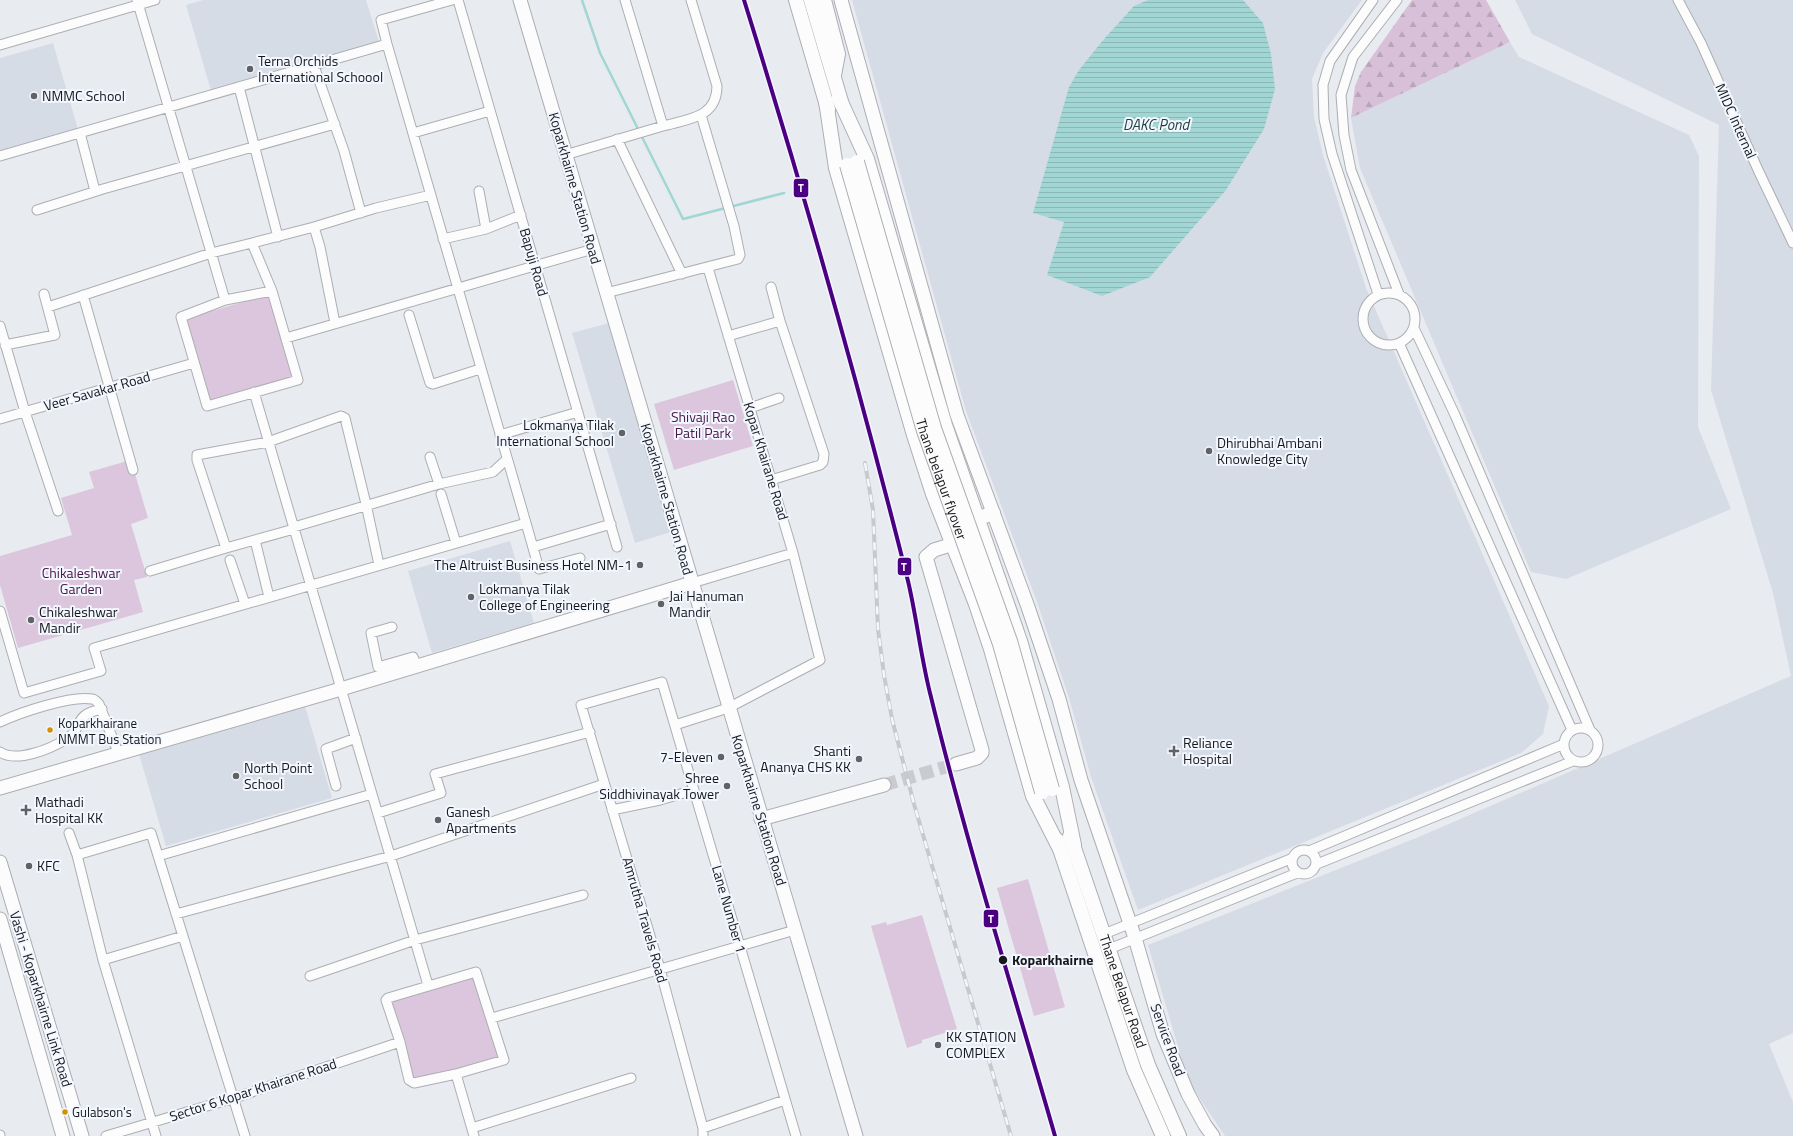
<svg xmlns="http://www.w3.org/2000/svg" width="1793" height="1136" viewBox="0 0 1793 1136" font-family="'Titillium Web',sans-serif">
<defs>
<pattern id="forest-firs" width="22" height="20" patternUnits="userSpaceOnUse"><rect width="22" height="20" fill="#d8c1d8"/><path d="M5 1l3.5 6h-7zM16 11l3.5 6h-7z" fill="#b9a5b9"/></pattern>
<pattern id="water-rules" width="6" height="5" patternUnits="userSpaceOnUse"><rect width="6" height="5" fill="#a2d6d5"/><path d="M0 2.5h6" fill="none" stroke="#8bb7b6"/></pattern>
</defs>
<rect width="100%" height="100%" fill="#e8ebf0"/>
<!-- built -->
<path fill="#d6dce6" d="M203 0H366L380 45 212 94 186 5Z
M852 0H1362L1323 53 1312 79 1314 117 1323 155 1366 288 1549 706 1543 734 1521 753 1138 910 1091 777 1070 701 1037 602 966 411Z
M1515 0H1793V1033L1769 1044 1793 1102V1136H1225L1188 1081 1148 945 1421 836 1791 676 1773 593 1711 390 1719 125 1532 34Z
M1510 42 1519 57 1689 135 1699 156 1698 427 1731 509 1566 579 1531 572 1360 168 1351 118Z
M53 43 79 133 0 156V58Z
M609 323 671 532 635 543 572 333Z
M510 541 534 623 432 653 408 571Z
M305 706 332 798 166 846 139 754Z"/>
<!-- green -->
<path fill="#dcc6dd" d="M270 294 293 377 209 401 185 319Z
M733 380 753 446 674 470 654 404Z
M131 460 148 518 131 524 147 577 134 580 143 612 18 648 0 585V556L72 535 61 498 94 488 89 472Z
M1028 879 1065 1007 1034 1016 997 888Z
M922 915 957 1029 922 1040V1043L907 1048 871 926 886 922 887 925Z
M477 977 500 1056 407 1083 384 1003Z"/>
<!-- forest -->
<path fill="url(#forest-firs)" d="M1412 0H1486L1510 42 1351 118 1355 86 1361 72Z"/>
<!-- water -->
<path fill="url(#water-rules)" d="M1148 0H1243L1263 23 1271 54 1275 89 1264 129 1226 190 1150 277 1102 296 1047 275 1064 222 1033 213 1069 87 1079 70 1104 39 1134 6Z"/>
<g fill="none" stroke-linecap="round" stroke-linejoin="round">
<!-- stream -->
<path stroke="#a2d6d5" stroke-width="2.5" d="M582 0 600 53 683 219 784 193"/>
<!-- secondary-tunnel -->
<path stroke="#c9cbd0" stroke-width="13" stroke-dasharray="13 6" stroke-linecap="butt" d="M884 785 956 764"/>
<defs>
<path id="street" d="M137 0 225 300
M458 0 617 547
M625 0 663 126C688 119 717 118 717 86L691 0
M1373 0 1330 61 1323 85 1324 119 1332 154 1378 294
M1397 0 1353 57 1341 95 1344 135 1351 170 1399 294
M1678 0 1701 43 1759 172 1793 243
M387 44 381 20 452 0
M0 45 155 0
M314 66 344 151 361 213
M239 87 278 237
M80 133 95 191
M413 133 490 111
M617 139 682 274
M565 155 663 126
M0 156 387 44 526 523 94 648 101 671 24 693 0 611
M479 191 486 229
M37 210 103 189 335 124
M443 239 486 229 521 215
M252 243 314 227
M771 287 780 321
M272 291 298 380 207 406 181 317 225 300Z
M1363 319a26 26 0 1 1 52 0a26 26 0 1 1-52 0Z
M606 293 738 259 740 255 734 226 701 115
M83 295 133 470
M48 307 211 253 252 243 272 291
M409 315 430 383 433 384 480 369
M335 323 320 247 314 227 376 208 431 195
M0 326 25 412 58 511
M1414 328 1455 415 1590 730
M728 336 780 321 824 454 823 462 820 465 771 480
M286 338 593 249
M1399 343 1572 730
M5 345 55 335 44 294
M254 392 428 985
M750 408 779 398
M0 419 194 363
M500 435 578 412
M430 457 439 484
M441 494 456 543
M526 523 539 569 580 558
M294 527 439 484 493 472 507 459
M255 540 269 597
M533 547 611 524
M226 548 197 460V455L268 442 341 416 345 418 366 504 379 565
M230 560 245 604
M150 571 226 548 294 529
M692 583 793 553 708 268
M392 627 371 633 378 667 413 657 417 666
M0 722C19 713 71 695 92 699 95 699 97 702 99 704L118 752
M675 725 728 708 820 660 793 553
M1564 745a17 17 0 1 1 34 0a17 17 0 1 1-34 0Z
M0 752C16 763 51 749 66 739 85 728 71 715 102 709
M336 786 326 749 356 738
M612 810 660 800 694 790
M378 813 441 793 435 774 590 732
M69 833 77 855 103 960 156 1136
M1292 862a12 12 0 1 1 24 0a12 12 0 1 1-24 0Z
M1309 851 1564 744
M77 855 151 833 245 1136
M158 856 372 794
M1317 864 1573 761
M176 914 391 856 604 784
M1104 934 1293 858
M1109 949 1297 873
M103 960 183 936
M476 972 504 1060 456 1074 414 1083 409 1080 400 1042 386 1000 388 998Z
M310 976 415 940 583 895
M492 1018 795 930
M456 1074 474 1136
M472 1128 631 1078
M703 1128 785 1100
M0 1135V1136
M106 1136 234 1098 400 1042
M703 1136V1128L660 969 581 705 662 682 796 1136"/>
<path id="secondary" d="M520 0 856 1136
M841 0 957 415 1028 607 1059 699 1081 780 1135 938 1163 1034 1188 1094 1205 1125 1213 1136
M956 764 977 758 982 753V750L926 557 934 550 963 541
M0 788 341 689 692 583
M761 819 884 785
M0 862 82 1136
M0 919 63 1136"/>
<g id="primary">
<path d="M796 0 828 109"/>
<path d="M811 0 842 105"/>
<path d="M824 0 838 54 834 75"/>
<path d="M839 98 867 159 945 425 1020 641 1062 787 1074 845"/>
<path d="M826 101 836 168 914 435 933 494 976 604 991 649 1033 796 1060 849"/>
<path d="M969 522 993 513"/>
<path id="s1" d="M1070 836 1148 1065 1179 1136"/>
<path d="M1057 840 1134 1070 1163 1136"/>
</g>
</defs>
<!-- street casing -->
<use href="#street" stroke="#acaeb2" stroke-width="11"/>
<!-- secondary casing -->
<use href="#secondary" stroke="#acaeb2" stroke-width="15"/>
<!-- primary casing -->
<use href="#primary" stroke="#acaeb2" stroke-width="16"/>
<!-- street -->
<use href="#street" stroke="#fcfcfd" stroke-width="9"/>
<!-- secondary -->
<use href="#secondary" stroke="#fcfcfd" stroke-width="13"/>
<!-- primary -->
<use href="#primary" stroke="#fcfcfd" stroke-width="14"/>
<defs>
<path id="rail" d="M865 463 873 510 878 629 884 675 892 719 914 804 1011 1136"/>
</defs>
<!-- rail casing -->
<use href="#rail" stroke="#c8c9cb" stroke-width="4"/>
<!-- rail -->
<use href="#rail" stroke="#f3f7ff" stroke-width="2.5" stroke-dasharray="8" stroke-linecap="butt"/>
<defs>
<g id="primary-bridge">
<path d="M857 162 934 428 1010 641 1052 789"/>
<path id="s2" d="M847 165 924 431 1000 644 1042 792"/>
</g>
</defs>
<!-- primary-bridge casing -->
<use href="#primary-bridge" stroke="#acaeb2" stroke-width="16" stroke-linecap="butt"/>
<!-- primary-bridge -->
<use href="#primary-bridge" stroke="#fcfcfd" stroke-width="14"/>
<defs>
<path id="rail-1" d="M744 0C804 192 859 386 908 581 917 619 921 659 931 697 967 845 1013 990 1055 1136"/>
</defs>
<!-- rail-1 casing -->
<use href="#rail-1" stroke="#f3f7ff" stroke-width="7"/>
<!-- rail-1 -->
<use href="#rail-1" stroke="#4b0082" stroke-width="4"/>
</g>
<!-- markers -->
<g fill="#606266" stroke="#f3f7ff" stroke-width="1.5">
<circle cx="250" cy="69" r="4"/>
<circle cx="34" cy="96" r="4"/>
<circle cx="622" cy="433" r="4"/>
<circle cx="1209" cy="451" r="4"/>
<circle cx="640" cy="565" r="4"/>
<circle cx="471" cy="597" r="4"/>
<circle cx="661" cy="604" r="4"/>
<circle cx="31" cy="620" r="4"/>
<path d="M1172 745h4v4h4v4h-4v4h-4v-4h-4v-4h4z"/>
<circle cx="721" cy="757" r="4"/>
<circle cx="859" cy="759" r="4"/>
<circle cx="236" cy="776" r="4"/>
<circle cx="727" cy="786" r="4"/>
<path d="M24 804h4v4h4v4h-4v4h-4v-4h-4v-4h4z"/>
<circle cx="438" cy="820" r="4"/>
<circle cx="29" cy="866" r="4"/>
<circle cx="938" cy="1045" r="4"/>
</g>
<g fill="#d59104" stroke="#f3f7ff" stroke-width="1.5">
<circle cx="50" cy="730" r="3.5"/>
<circle cx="65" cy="1112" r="3.5"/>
</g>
<circle fill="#17181b" stroke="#f3f7ff" stroke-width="1.5" cx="1003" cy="960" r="5"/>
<g text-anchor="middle" stroke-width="4" stroke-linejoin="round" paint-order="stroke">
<!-- bus labels -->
<g font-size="13" fill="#17181b" stroke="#f3f7ff" text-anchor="start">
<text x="58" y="728">Koparkhairane<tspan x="58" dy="16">NMMT Bus Station</tspan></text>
<text x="72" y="1117">Gulabson's</text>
</g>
<!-- poi labels -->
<g font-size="14" fill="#17181b" stroke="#f3f7ff" text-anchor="start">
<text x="258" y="66">Terna Orchids<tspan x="258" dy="16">International Schoool</tspan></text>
<text x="42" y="101">NMMC School</text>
<text x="614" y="430" text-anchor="end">Lokmanya Tilak<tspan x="614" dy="16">International School</tspan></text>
<text x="1217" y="448">Dhirubhai Ambani<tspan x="1217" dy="16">Knowledge City</tspan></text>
<text x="632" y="570" text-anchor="end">The Altruist Business Hotel NM-1</text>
<text x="479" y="594">Lokmanya Tilak<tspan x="479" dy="16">College of Engineering</tspan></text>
<text x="669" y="601">Jai Hanuman<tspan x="669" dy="16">Mandir</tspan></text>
<text x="39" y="617">Chikaleshwar<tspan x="39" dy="16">Mandir</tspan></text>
<text x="1183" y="748">Reliance<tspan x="1183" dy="16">Hospital</tspan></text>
<text x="851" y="756" text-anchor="end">Shanti<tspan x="851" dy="16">Ananya CHS KK</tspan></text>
<text x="713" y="762" text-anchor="end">7-Eleven</text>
<text x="244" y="773">North Point<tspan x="244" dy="16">School</tspan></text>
<text x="719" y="783" text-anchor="end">Shree<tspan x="719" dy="16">Siddhivinayak Tower</tspan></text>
<text x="35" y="807">Mathadi<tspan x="35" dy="16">Hospital KK</tspan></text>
<text x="446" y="817">Ganesh<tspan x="446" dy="16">Apartments</tspan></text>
<text x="37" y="871">KFC</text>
<text x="946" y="1042">KK STATION<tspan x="946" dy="16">COMPLEX</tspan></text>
</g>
<!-- street labels -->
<g font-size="14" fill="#17181b" stroke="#f3f7ff">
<text transform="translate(1736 121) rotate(66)" y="5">MIDC Internal</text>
<text transform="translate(575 188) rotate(74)" y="5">Koparkhairne Station Road</text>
<text transform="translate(534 262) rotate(74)" y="5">Bapuji Road</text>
<text transform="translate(97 391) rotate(-16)" y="5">Veer Savakar Road</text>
<text transform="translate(766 461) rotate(73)" y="5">Kopar Khairane Road</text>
<text dy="5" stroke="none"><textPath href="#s2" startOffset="328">Thane belapur flyover</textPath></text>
<text transform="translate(667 499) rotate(74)" y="5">Koparkhairne Station Road</text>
<text transform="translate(759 810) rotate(73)" y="5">Koparkhairne Station Road</text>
<text transform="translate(729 909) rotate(74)" y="5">Lane Number 1</text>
<text transform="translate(645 920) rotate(74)" y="5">Amrutha Travels Road</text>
<text dy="5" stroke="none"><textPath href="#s1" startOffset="164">Thane Belapur Road</textPath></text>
<text transform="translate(41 999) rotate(73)" y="5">Vashi - Koparkhairne Link Road</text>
<text transform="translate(1168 1040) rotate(70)" y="5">Service Road</text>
<text transform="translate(253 1090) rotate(-18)" y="5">Sector 6 Kopar Khairane Road</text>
</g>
<!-- park labels -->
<g font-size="14" fill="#4a1646" stroke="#f3f7ff">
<text x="703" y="422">Shivaji Rao<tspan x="703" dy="16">Patil Park</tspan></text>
<text x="81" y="578">Chikaleshwar<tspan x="81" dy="16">Garden</tspan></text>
</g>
<!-- stop labels -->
<g font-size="14" font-weight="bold" fill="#17181b" stroke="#f3f7ff" text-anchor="start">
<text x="1012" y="965">Koparkhairne</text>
</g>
<!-- water labels -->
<g font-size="15" font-style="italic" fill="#1b3f3e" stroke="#f3f7ff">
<text x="1156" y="130">DAKC Pond</text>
</g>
</g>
<g stroke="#f3f7ff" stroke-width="1.5">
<rect x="793" y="178" width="16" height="20" rx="4" fill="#4b0082"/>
<rect x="897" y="557" width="15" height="19" rx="4" fill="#4b0082"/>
<rect x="983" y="909" width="16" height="19" rx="4" fill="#4b0082"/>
</g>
<g font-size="11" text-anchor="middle" font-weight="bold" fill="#fff">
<text x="801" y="192">T</text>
<text x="904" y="571">T</text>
<text x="991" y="923">T</text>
</g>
</svg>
